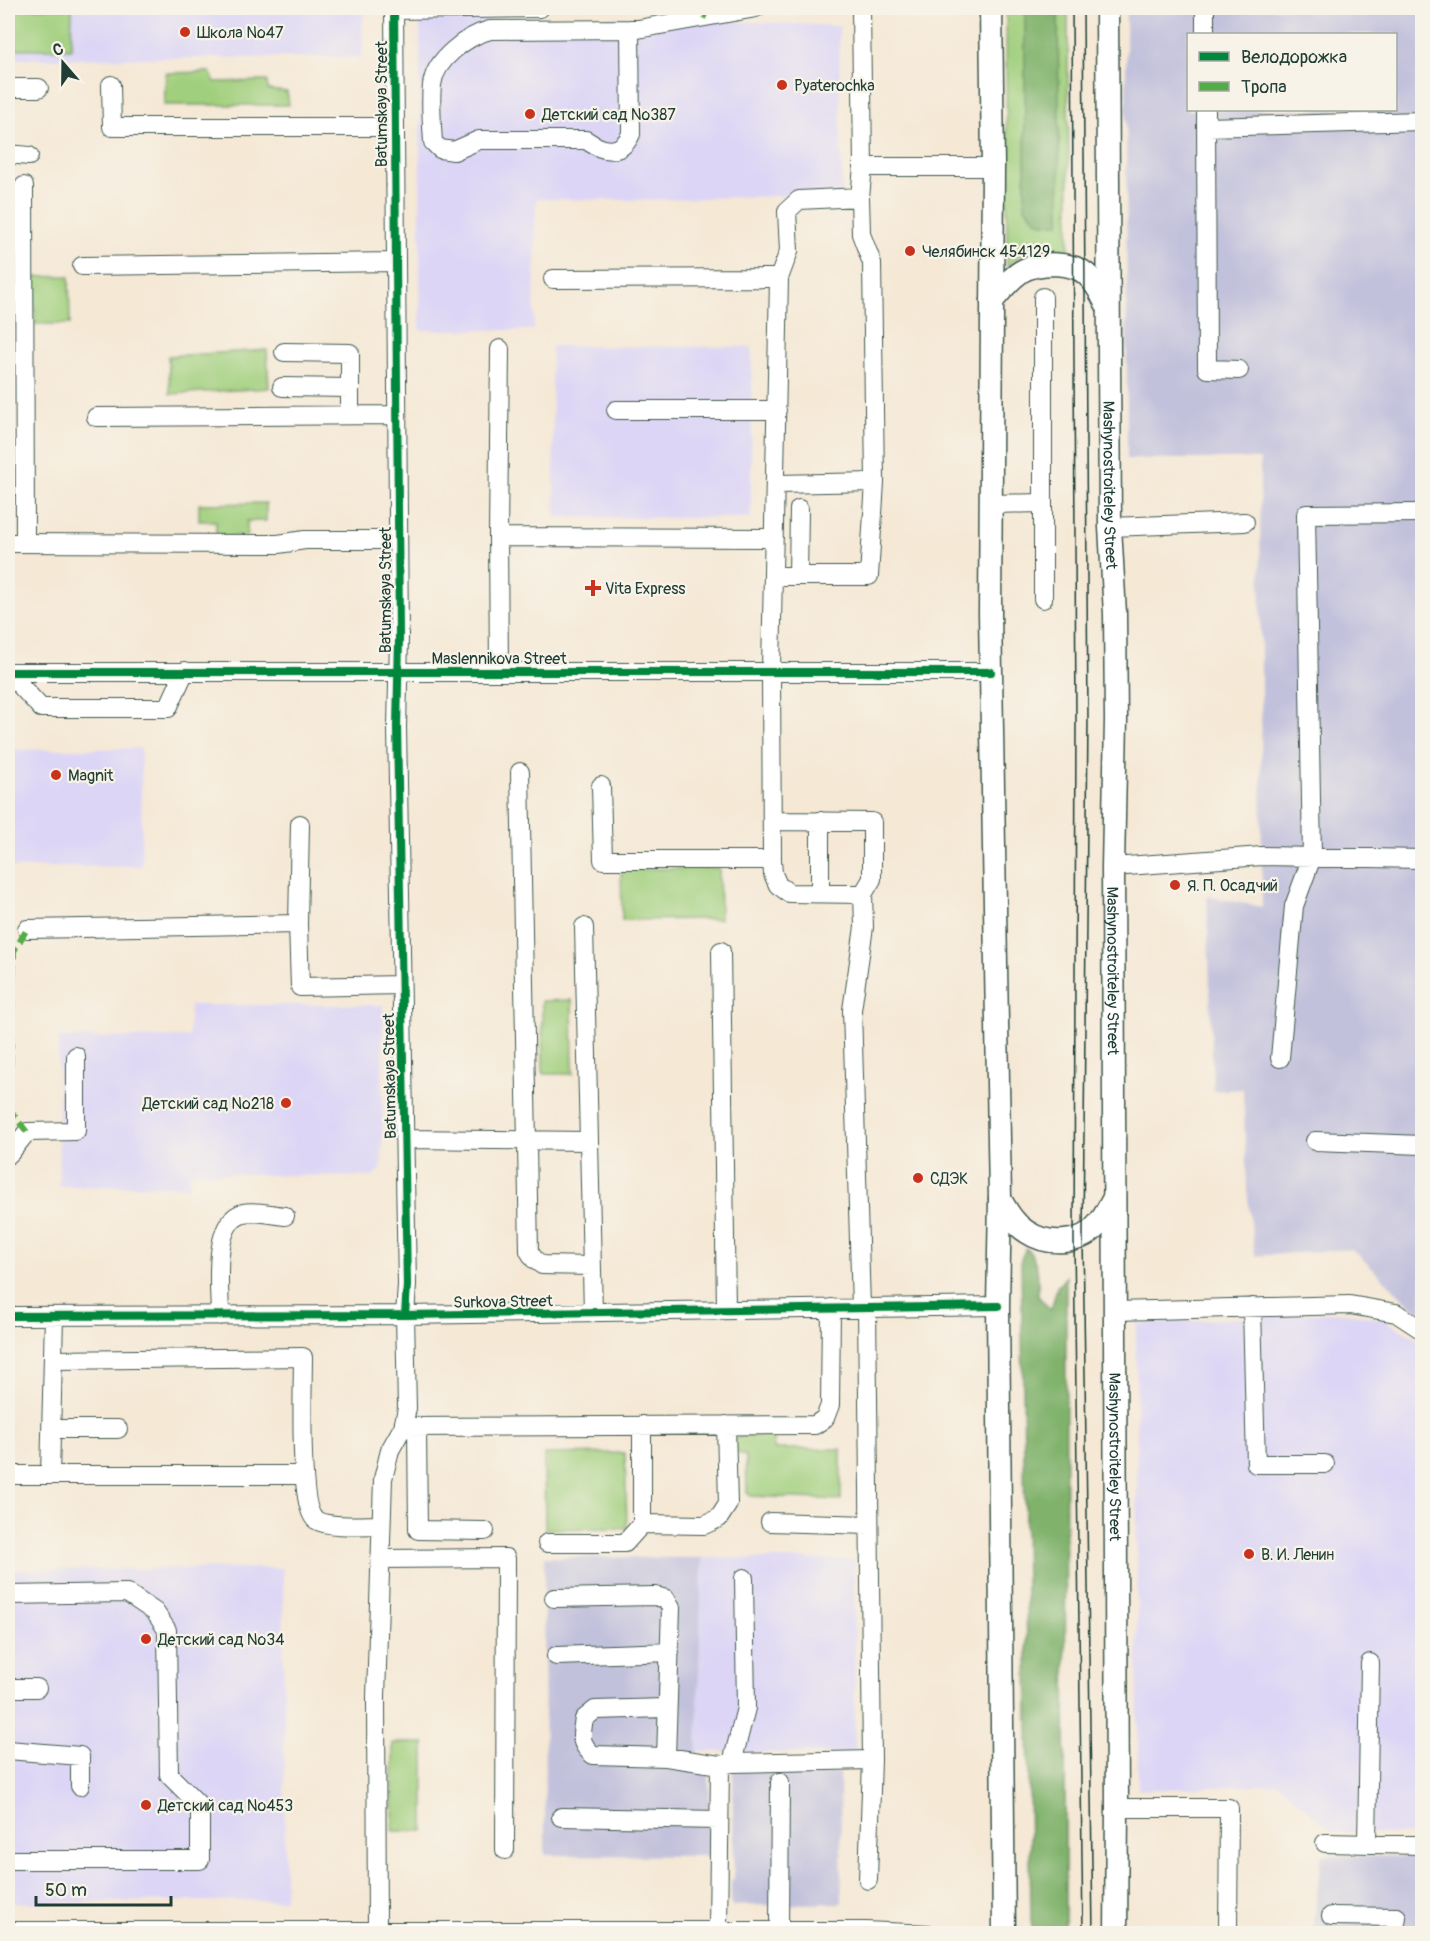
<svg xmlns="http://www.w3.org/2000/svg" width="1430" height="1941" viewBox="0 0 1430 1941" font-family="Pangolin,sans-serif">
<rect width="100%" height="100%" fill="#f7f3e8"/>
<filter id="ink" filterUnits="userSpaceOnUse"><feTurbulence type="fractalNoise" baseFrequency=".0167" numOctaves="2"/><feDisplacementMap in="SourceGraphic" scale="12" xChannelSelector="R" yChannelSelector="G"/><feConvolveMatrix kernelMatrix="1 2 1 2 8 2 1 2 1" color-interpolation-filters="sRGB"/></filter>
<filter id="wash" filterUnits="userSpaceOnUse"><feTurbulence type="fractalNoise" baseFrequency=".008" numOctaves="4" result="noise"/><feDisplacementMap in="SourceGraphic" scale="24" xChannelSelector="R" yChannelSelector="G"/><feGaussianBlur stdDeviation="1.35" result="paint"/><feColorMatrix in="noise" values="0 0 0 0 0 0 0 0 0 0 0 0 0 0 0 0 0 1.4 0 .05"/><feComposite in="paint" operator="in"/></filter>
<g filter="url(#wash)">
<rect width="100%" height="100%" fill="#f5e8d5"/>
<!-- built -->
<path fill="#dcd5f6" d="M8 8H363L362 57 8 59Z
M638 17 839 26 842 194 640 200 536 199 534 330H420V20Z
M551 346 752 347 751 518 555 517Z
M141 748 142 866 8 868V750Z
M190 1005H383L382 1169 372 1177 190 1173 189 1186H59L58 1038 189 1037Z
M1341 1312 1382 1319 1422 1342V1835L1333 1832 1279 1784 1138 1790 1136 1324Z
M702 1558 854 1560 855 1754 697 1751Z
M283 1568 285 1900 8 1903V1570Z"/>
<!-- industrial -->
<path fill="#c2c1dc" fill-rule="evenodd" d="M1126 8H1422V1316L1352 1249 1255 1256 1247 1190 1243 1089 1213 1091 1207 896 1262 907 1260 459H1127ZM1188 34H1396V110H1188Z
M544 1557 702 1558 697 1751 709 1772 710 1856 545 1855Z
M733 1771 840 1773 842 1903 800 1904 779 1908 765 1905 731 1906V1880L734 1879Z
M1321 1855 1422 1857V1933L1313 1934Z"/>
<!-- green -->
<path fill="#a0cf7d" stroke="#608658" stroke-width="1.5" d="M8 8H72L71 49H8Z
M1006 8H1068L1069 253C1043 248 1028 248 1007 266Z
M210 72 215 82 267 81 268 90 287 92 289 105H164L166 73Z
M69 276 70 324H35L34 277Z
M267 350 269 388 170 394 168 356Z
M266 503V521H247V536L216 537V521H199V504Z
M719 868 720 919 622 920 621 869Z
M572 1000 573 1074H543L542 1001Z
M742 1435H769L773 1439 774 1449H841V1500L751 1496 747 1492 746 1456C733 1453 728 1441 742 1435Z
M625 1453 627 1528 545 1529 544 1454Z
M393 1743H424V1831H393Z"/>
<!-- forest -->
<path fill="#80b26c" stroke="#507850" stroke-width="1.5" d="M1025 8H1058L1060 223C1040 224 1037 224 1025 207Z
M1026 1248C1040 1262 1038 1277 1038 1296L1051 1310 1057 1287 1066 1277 1065 1933H1033L1031 1920 1021 1259Z"/>
</g>
<g filter="url(#ink)">
<g fill="none" stroke-linecap="round" stroke-linejoin="round">
<defs>
<path id="minor" d="M1205 8V34
M394 10 540 8
M630 29 631 134C621 156 603 152 586 140H479L454 151 440 149 433 142C432 124 430 104 432 85 435 59 467 36 490 30L630 29H638L756 8
M111 85 112 127H394
M8 88H39
M1206 110 1207 369 1239 370
M1206 127 1422 121
M8 154 29 156
M863 167H993
M24 186 25 543
M860 197 799 200 787 211 789 251 779 278 771 671 772 860 773 874 778 885 789 893 863 894
M82 266 395 262
M553 279 779 278
M500 349 498 537 774 538
M284 352 350 353V415
M282 387 350 388
M616 410H777
M96 417 397 415
M776 484 875 482 872 263 861 234 860 197 863 167 861 8
M991 504 1043 503
M1110 527 1245 522
M498 537 499 671
M8 543 278 544 305 540H398
M773 576H869L875 482
M798 576 799 509
M1043 599V297
M8 672H991
M8 672 41 708H168L185 671
M520 772 529 1251 534 1259 542 1265 591 1266
M601 786 603 860H772
M773 821 872 822V879L863 894 864 927 852 1010 861 1307
M300 824 298 924 300 987 401 985
M1113 867 1262 856 1422 859
M820 892V821
M584 927 593 1313
M27 929 298 924
M721 951 726 1310
M1280 1058 1294 906 1312 857 1306 514 1422 513
M404 1139 589 1141
M1315 1141 1422 1145
M8 1155 11 1152 27 1132 76 1131V1056
M867 1307 872 1760 868 1880
M1252 1307 1256 1464H1325
M1115 1311 1350 1305 1396 1313 1422 1330
M8 1316 405 1315 998 1306
M220 1316C220 1290 211 1222 243 1213 256 1210 272 1215 285 1216
M53 1360 303 1357C303 1383 298 1508 316 1520 328 1528 365 1525 380 1525
M642 1425V1524L704 1525 719 1518 728 1504 726 1425
M403 1427 815 1425 825 1418 830 1405 831 1308
M417 1427 418 1530 485 1531
M52 1429H118
M8 1475H304
M50 1475 54 1316
M770 1522 869 1525
M547 1543H625L642 1524
M380 1559 506 1558 505 1850
M8 1595 127 1593 155 1612 167 1630 169 1775 200 1806V1860H8
M554 1598 655 1596 666 1599 671 1608 666 1757
M556 1656 670 1652
M8 1688H37
M666 1708 595 1710 584 1719C581 1736 579 1743 593 1755L666 1757 720 1765 732 1763 872 1760
M8 1750 80 1756V1786
M732 1763 746 1708 744 1578
M1117 1808H1229L1228 1934
M561 1817 719 1820
M1325 1843 1422 1845
M1367 1844 1370 1663
M1331 1916 1397 1917 1394 1934
M8 1931H866L929 1934
M377 1931 376 1697 383 1479 390 1450 403 1427 407 1408 405 1315 407 1285 397 727 399 638 394 8
M718 1931 720 1765
M779 1931 780 1782"/>
<g id="major">
<path d="M991 8 993 167 990 613 1000 1199 998 1306 1004 1934"/>
<path id="s1" d="M1107 8 1110 527 1115 614 1116 720 1113 867 1117 1808 1116 1934"/>
<path d="M992 301C1002 290 1012 275 1026 269 1043 262 1072 262 1086 274 1096 282 1101 294 1107 305"/>
<path d="M1000 1199C1007 1211 1014 1224 1027 1232 1048 1246 1083 1245 1099 1223 1105 1216 1109 1206 1114 1198"/>
</g>
</defs>
<!-- minor casing -->
<use href="#minor" stroke="#3f574c" stroke-width="20"/>
<!-- major casing -->
<use href="#major" stroke="#3f574c" stroke-width="25"/>
<!-- minor -->
<use href="#minor" stroke="#fff" stroke-width="18"/>
<!-- major -->
<use href="#major" stroke="#fff" stroke-width="22"/>
<!-- tram -->
<path stroke="#1f3d34" stroke-width="1.5" d="M1072 8 1076 720 1074 1240 1083 1934
M1083 8 1088 720 1083 1235 1093 1934"/>
<!-- quiet -->
<path stroke="#52ad45" stroke-width="6" stroke-dasharray="12 6" stroke-linecap="butt" d="M540 8H571
M687 8 707 17
M27 1132 9 1109 14 951 27 929
M92 1934V1931"/>
<defs>
<path id="cycleway" d="M394 8 399 638 397 727 407 1285 405 1315
M8 672H991
M8 1316 405 1315 998 1306"/>
</defs>
<!-- cycleway casing -->
<use href="#cycleway" stroke="#f7f3e8" stroke-width="11"/>
<!-- cycleway -->
<use href="#cycleway" stroke="#00873e" stroke-width="8"/>
</g>
</g>
<!-- markers -->
<g fill="#c8321e" stroke="#f7f3e8" stroke-width="2">
<circle cx="185" cy="32" r="6"/>
<circle cx="782" cy="85" r="6"/>
<circle cx="530" cy="114" r="6"/>
<circle cx="910" cy="251" r="6"/>
<path d="M590 579h6v6h6v6h-6v6h-6v-6h-6v-6h6z"/>
<circle cx="56" cy="775" r="6"/>
<circle cx="1175" cy="885" r="6"/>
<circle cx="286" cy="1103" r="6"/>
<circle cx="918" cy="1178" r="6"/>
<circle cx="1249" cy="1554" r="6"/>
<circle cx="146" cy="1639" r="6"/>
<circle cx="146" cy="1805" r="6"/>
</g>
<g text-anchor="middle" stroke-width="4.5" stroke-linejoin="round" paint-order="stroke">
<!-- poi labels -->
<g font-size="16" fill="#1f3d34" stroke="#f7f3e8" text-anchor="start">
<text x="197" y="38">Школа №47</text>
<text x="794" y="91">Pyaterochka</text>
<text x="542" y="120">Детский сад №387</text>
<text x="922" y="257">Челябинск 454129</text>
<text x="605" y="594">Vita Express</text>
<text x="68" y="781">Magnit</text>
<text x="1187" y="891">Я. П. Осадчий</text>
<text x="274" y="1109" text-anchor="end">Детский сад №218</text>
<text x="930" y="1184">СДЭК</text>
<text x="1261" y="1560">В. И. Ленин</text>
<text x="158" y="1645">Детский сад №34</text>
<text x="158" y="1811">Детский сад №453</text>
</g>
<!-- street labels -->
<g font-size="16" fill="#1f3d34" stroke="#f7f3e8">
<text transform="translate(381 104) rotate(-90)" y="6">Batumskaya Street</text>
<text dy="6" stroke="none"><textPath href="#s1" startOffset="477">Mashynostroiteley Street</textPath></text>
<text transform="translate(385 590) rotate(-90)" y="6">Batumskaya Street</text>
<text x="499" y="664">Maslennikova Street</text>
<text dy="6" stroke="none"><textPath href="#s1" startOffset="963">Mashynostroiteley Street</textPath></text>
<text transform="translate(389 1076) rotate(-91)" y="6">Batumskaya Street</text>
<text transform="translate(503 1301) rotate(-1)" y="6">Surkova Street</text>
<text dy="6" stroke="none"><textPath href="#s1" startOffset="1449">Mashynostroiteley Street</textPath></text>
</g>
</g>
<!-- margin -->
<rect width="1430" height="1941" fill="none" stroke="#f7f3e8" stroke-width="30"/>
<!-- legend -->
<rect x="1187" y="33" width="210" height="78" fill="#f7f3e8" stroke="#a1aaa0" stroke-width="1.5"/>
<rect x="1199" y="52" width="30" height="9" fill="#00873e" stroke="#a1aaa0" stroke-width="1.5"/>
<text x="1241" y="63" font-size="18" fill="#1f3d34">Велодорожка</text>
<rect x="1199" y="82" width="30" height="9" fill="#52ad45" stroke="#a1aaa0" stroke-width="1.5"/>
<text x="1241" y="93" font-size="18" fill="#1f3d34">Тропа</text>
<!-- north arrow -->
<g transform="translate(63 63) rotate(340)" stroke="#f7f3e8" stroke-width="4.5" paint-order="stroke">
<path d="M0-4.5L10 22L0 15L-10 22Z" fill="#1f3d34"/>
<text y="-9" font-size="16" font-weight="bold" text-anchor="middle" fill="#1f3d34">С</text>
</g>
<!-- scale -->
<path d="M36 1896v9h135v-9" fill="none" stroke="#1f3d34" stroke-width="3"/>
<text x="45" y="1896" font-size="18" fill="#1f3d34" stroke="#f7f3e8" stroke-width="4.5" paint-order="stroke">50 m</text>
</svg>
